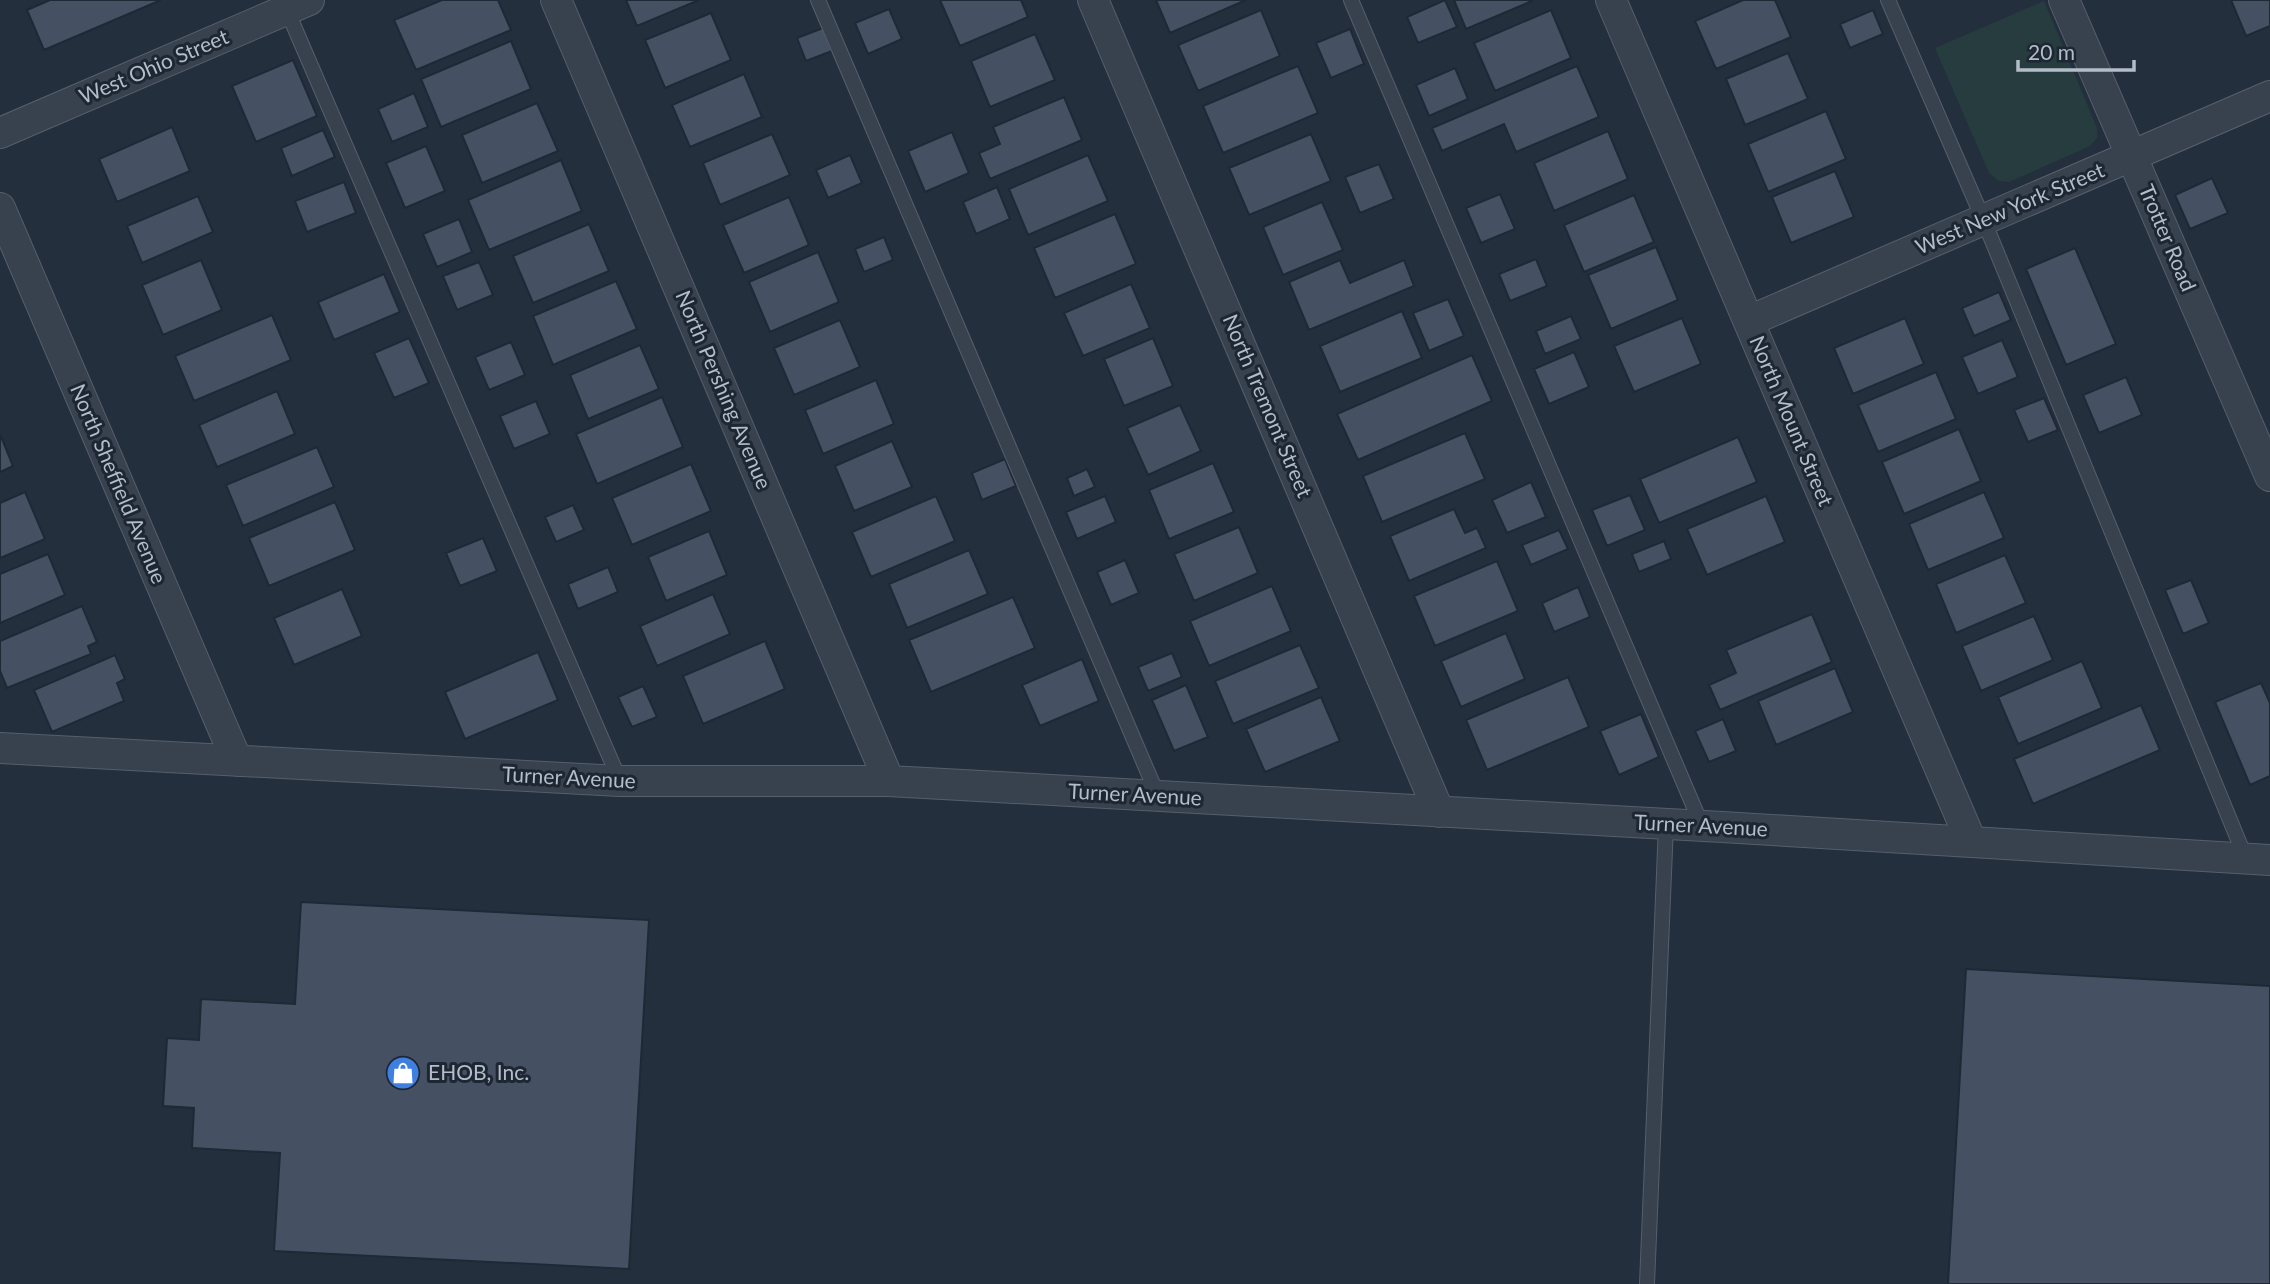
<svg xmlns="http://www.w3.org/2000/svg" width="2270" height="1284" viewBox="0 0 2270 1284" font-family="Lato,sans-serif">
<rect width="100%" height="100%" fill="#242f3e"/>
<!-- green -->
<path fill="#263c3f" d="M2044 1 2097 128V138L2090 146 2009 182 1999 181 1989 173 1935 48Z"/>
<!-- building -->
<path fill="#455162" stroke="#1f2835" stroke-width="2" d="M50 0H161L44 50 27 10Z
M442 0H498L511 30 416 70 394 20Z
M626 0H699L637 26Z
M940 0H1021L1028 17 960 46Z
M1156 0H1246L1170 33Z
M1445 0 1457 27 1418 43 1407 17Z
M1454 0H1532V1L1466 29Z
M1743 0H1775L1791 37 1716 69 1695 21Z
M2231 0H2270V26L2246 36Z
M889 9 902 39 868 54 855 23Z
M1261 10 1280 56 1198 91 1178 45Z
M1551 10 1571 58 1495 91 1474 43Z
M1873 10 1883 34 1850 48 1840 24Z
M711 13 731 60 665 88 645 40Z
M823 28 832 51 806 61 797 38Z
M1350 29 1364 64 1331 78 1316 43Z
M1035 34 1055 80 990 107 971 61Z
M511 41 531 89 441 127 421 79Z
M1788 53 1808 99 1745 125 1726 79Z
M293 60 317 116 256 142 232 86Z
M1298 66 1318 113 1223 153 1203 106Z
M1577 66 1599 117 1516 152 1504 124 1442 151 1432 128Z
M1455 68 1468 99 1429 116 1416 85Z
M744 74 762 117 690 147 672 105Z
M414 93 428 127 392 142 378 109Z
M1064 97 1082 140 990 179 979 153 1000 144 993 127Z
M537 103 558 151 482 183 462 135Z
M1826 111 1846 159 1768 192 1748 144Z
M172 127 190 171 117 202 99 159Z
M323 130 335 157 292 176 281 148Z
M1608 131 1628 179 1554 211 1534 163Z
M952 132 969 173 925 192 908 151Z
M772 134 790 175 720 205 703 163Z
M1311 134 1331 181 1249 215 1229 168Z
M426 146 445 191 405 208 386 163Z
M850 155 862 183 828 198 816 170Z
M1088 155 1108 201 1028 235 1009 189Z
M561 160 582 211 489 250 468 200Z
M1379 164 1394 199 1360 213 1345 177Z
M1835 171 1854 217 1791 243 1772 197Z
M2212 178 2228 213 2190 229 2175 195Z
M344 182 356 213 307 232 295 201Z
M997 187 1010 219 976 234 963 202Z
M1500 194 1515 229 1481 243 1466 208Z
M1634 195 1654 242 1584 272 1564 225Z
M198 196 213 232 142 263 127 226Z
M789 197 809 245 744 273 723 225Z
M1322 202 1343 250 1283 275 1263 227Z
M1115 214 1136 264 1055 298 1034 248Z
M459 219 472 252 437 267 423 234Z
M589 224 609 271 533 303 513 256Z
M884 237 893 260 864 272 855 249Z
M1656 247 1678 300 1611 329 1588 275Z
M2075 248 2116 344 2066 365 2026 269Z
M818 252 839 302 770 332 749 282Z
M1536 259 1547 286 1510 301 1499 274Z
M201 260 222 310 163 335 142 285Z
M1340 260 1350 283 1404 260 1414 286 1309 330 1289 282Z
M479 262 493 295 457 310 443 276Z
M384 274 400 312 334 340 318 302Z
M616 281 637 329 553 365 533 316Z
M1131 284 1150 328 1083 356 1064 313Z
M1999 292 2011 320 1974 336 1962 308Z
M1448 299 1464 336 1429 351 1413 313Z
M1402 311 1422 358 1340 392 1320 346Z
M272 315 291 360 194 401 175 356Z
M1571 316 1581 339 1545 354 1536 331Z
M1682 318 1701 364 1634 392 1614 346Z
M1905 318 1924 364 1853 394 1834 348Z
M840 320 860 367 794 395 774 348Z
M409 338 429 383 394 398 374 353Z
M1153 338 1173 386 1124 406 1104 359Z
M2002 340 2018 377 1978 394 1962 357Z
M511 342 525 375 489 390 475 357Z
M640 345 659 389 588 419 570 375Z
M1574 352 1589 387 1549 404 1534 369Z
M1472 355 1492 401 1358 460 1337 414Z
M1936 372 1956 419 1878 452 1858 405Z
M2126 377 2142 415 2099 433 2083 395Z
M876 380 894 424 823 454 805 410Z
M277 391 295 434 217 467 199 425Z
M662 397 683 447 597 484 576 434Z
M2044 398 2058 430 2028 442 2014 410Z
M536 401 550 434 514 449 500 416Z
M1180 405 1201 451 1148 475 1127 428Z
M1959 429 1981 481 1904 514 1882 462Z
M1465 433 1485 479 1382 522 1363 476Z
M0 434 13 466 0 472Z
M1738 437 1757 482 1659 523 1640 479Z
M892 441 912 487 854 511 835 466Z
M317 447 334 487 243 526 226 485Z
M1005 459 1016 486 982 500 972 473Z
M1213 463 1234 512 1169 539 1149 490Z
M691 464 711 511 632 545 612 498Z
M1087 469 1095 487 1074 496 1067 478Z
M1531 482 1546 517 1507 533 1492 500Z
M25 492 45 539 0 558V503Z
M1984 492 2004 538 1928 570 1909 524Z
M1630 495 1645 530 1607 546 1592 510Z
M936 496 955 541 871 577 852 532Z
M1105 496 1116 522 1077 539 1066 512Z
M1766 496 1785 542 1707 575 1687 529Z
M335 502 355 550 269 586 249 538Z
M573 505 584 530 556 542 545 517Z
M1454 509 1465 533 1477 528 1486 548 1409 581 1390 536Z
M1239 527 1258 573 1194 601 1174 554Z
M1559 530 1568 549 1531 565 1522 545Z
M709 531 727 575 666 601 648 557Z
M483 538 497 571 460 586 446 553Z
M1664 541 1671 559 1639 572 1632 554Z
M969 550 988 594 907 628 889 584Z
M48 554 65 595 0 623V574Z
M2005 555 2026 603 1956 633 1936 584Z
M1125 560 1139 593 1111 605 1097 572Z
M1497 561 1518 611 1435 646 1414 596Z
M608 567 618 592 578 609 568 584Z
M2191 580 2209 623 2183 634 2165 590Z
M1272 586 1291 631 1209 666 1190 621Z
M1578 587 1590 617 1554 632 1542 603Z
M342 589 362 636 294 665 274 618Z
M713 594 730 634 657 666 640 626Z
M1013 597 1035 648 931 692 909 640Z
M82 606 97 642 88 646 91 654 7 688 0 671V641Z
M1812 614 1832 662 1720 710 1709 685 1736 673 1726 650Z
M2034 616 2053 660 1981 691 1962 646Z
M1506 633 1525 679 1461 707 1441 661Z
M765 641 785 689 703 724 683 676Z
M1300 645 1319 688 1233 724 1215 681Z
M538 652 558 700 465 739 445 692Z
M1172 653 1182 677 1148 691 1138 667Z
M115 655 125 679 117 683 124 701 52 732 34 690Z
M1082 659 1099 701 1040 726 1022 685Z
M2082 661 2102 708 2018 744 1998 697Z
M1835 668 1853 712 1776 745 1758 701Z
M1568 677 1589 727 1487 770 1466 720Z
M2261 683 2270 703V776L2250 785 2215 702Z
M1186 685 1208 737 1174 751 1152 700Z
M643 686 657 717 632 727 618 697Z
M1321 697 1340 741 1265 772 1246 729Z
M2141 705 2160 750 2033 804 2014 759Z
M1641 714 1659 757 1619 775 1600 731Z
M1723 719 1736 751 1709 762 1695 731Z
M301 902 649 920 629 1269 274 1251 280 1153 192 1148 194 1108 163 1106 167 1038 199 1040 201 999 295 1004Z
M1966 969 2270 986V1284H1948Z"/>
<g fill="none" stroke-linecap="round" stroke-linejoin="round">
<defs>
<path id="lane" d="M818 0 1158 796
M1351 0 1702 826
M1888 0 1984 221 2246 859
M286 8 620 781
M1647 1284 1666 825"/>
<path id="street" d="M556 0 889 781
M1093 0 1439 812
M1611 0 1971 841
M2064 0 2270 476
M0 133 309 0
M0 208 237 761
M1749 321 2270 96
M0 748 620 781H889L1722 827 2270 860"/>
</defs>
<!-- lane casing -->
<use href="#lane" stroke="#565f6c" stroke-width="16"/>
<!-- street casing -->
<use href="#street" stroke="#565f6c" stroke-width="32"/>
<!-- lane -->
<use href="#lane" stroke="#38414e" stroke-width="14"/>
<!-- street -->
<use href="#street" stroke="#38414e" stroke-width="30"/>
</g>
<!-- icons -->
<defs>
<symbol id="shop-disc" viewBox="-11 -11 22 22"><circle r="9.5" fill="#3f7fe0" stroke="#1d2633"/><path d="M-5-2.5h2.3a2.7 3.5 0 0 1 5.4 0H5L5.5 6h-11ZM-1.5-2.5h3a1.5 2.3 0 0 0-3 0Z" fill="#fff"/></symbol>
</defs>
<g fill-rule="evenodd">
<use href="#shop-disc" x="384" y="1054" width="38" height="38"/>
</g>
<g text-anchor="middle" stroke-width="6" stroke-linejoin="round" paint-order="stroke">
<!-- street labels -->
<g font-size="21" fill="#b4bcc9" stroke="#1d2633">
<text transform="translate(154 67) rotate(-23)" y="7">West Ohio Street</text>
<text transform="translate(2010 209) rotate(-23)" y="7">West New York Street</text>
<text transform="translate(2167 238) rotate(67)" y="7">Trotter Road</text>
<text transform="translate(723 390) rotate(67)" y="7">North Pershing Avenue</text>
<text transform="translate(1267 406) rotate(67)" y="7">North Tremont Street</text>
<text transform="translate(1791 421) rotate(67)" y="7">North Mount Street</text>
<text transform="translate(118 484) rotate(67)" y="7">North Sheffield Avenue</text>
<text transform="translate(569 778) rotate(3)" y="7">Turner Avenue</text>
<text transform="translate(1135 795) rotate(3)" y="7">Turner Avenue</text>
<text transform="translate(1701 826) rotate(3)" y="7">Turner Avenue</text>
</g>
<!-- poi labels -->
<g font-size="21" fill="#b4bcc9" stroke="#1d2633" text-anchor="start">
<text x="428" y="1080">EHOB, Inc.</text>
</g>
</g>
<!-- scale -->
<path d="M2018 60v10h116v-10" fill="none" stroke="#b4bcc9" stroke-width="3.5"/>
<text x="2028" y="60" font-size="21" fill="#b4bcc9" stroke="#1d2633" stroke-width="5" paint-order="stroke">20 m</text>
</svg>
